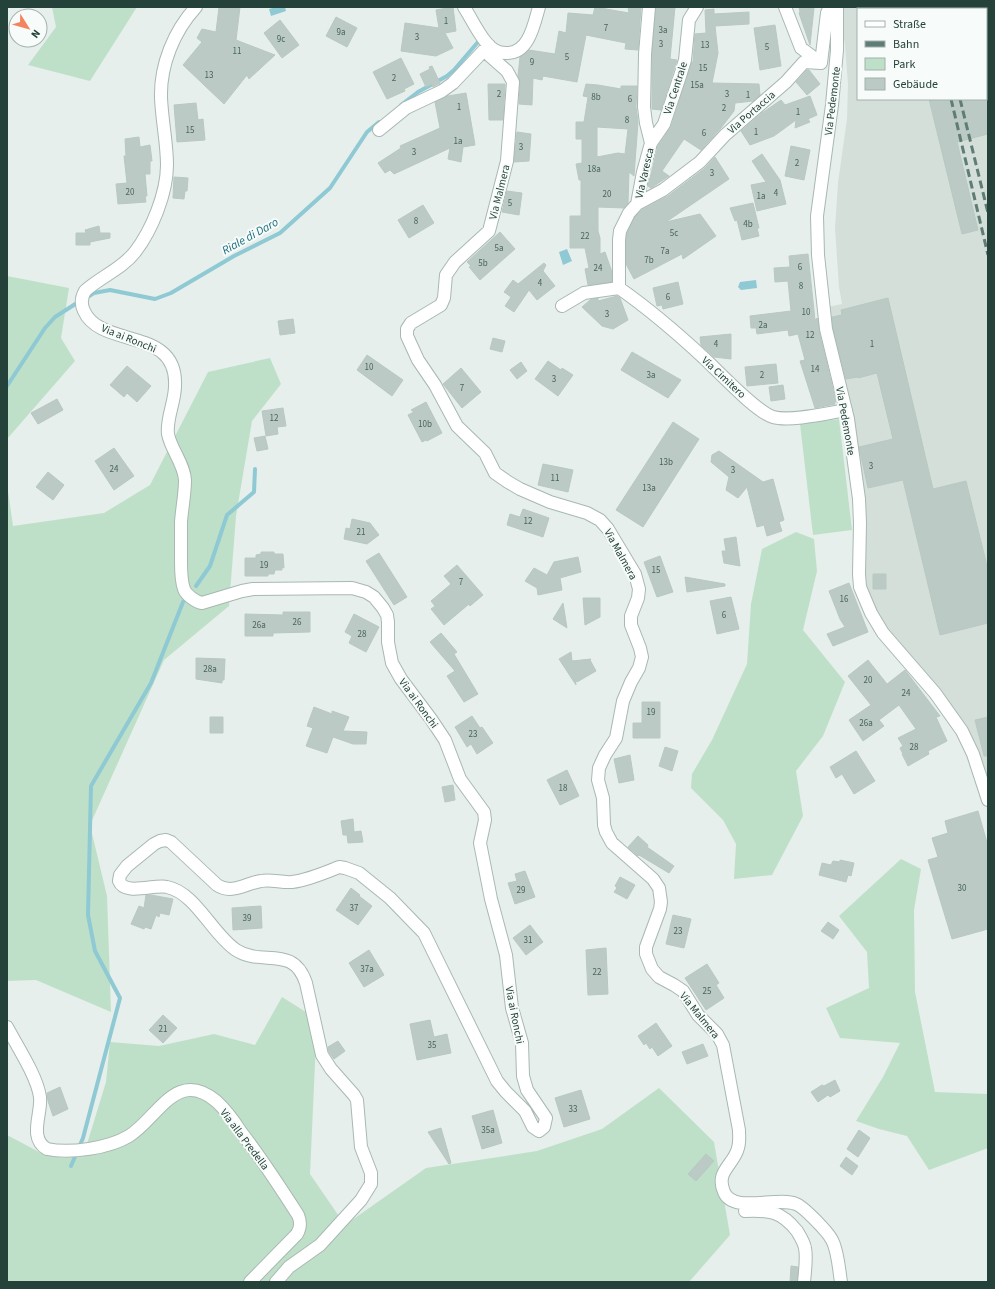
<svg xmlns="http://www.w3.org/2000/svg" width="995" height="1289" viewBox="0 0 995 1289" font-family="'Source Sans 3',sans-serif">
<rect width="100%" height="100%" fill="#e6efeb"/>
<!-- built -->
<path fill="#d4dfda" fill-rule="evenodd" d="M839 7H988V785L980 760 883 633 860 587V523L827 307 842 304 839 287 835 228 838 183 847 119 848 84 845 45ZM858 9H986V99H858Z"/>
<!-- green -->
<path fill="#bfe0c8" d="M52 7H137L90 81 28 65 56 27Z
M7 276 69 288 61 338 75 361 7 439Z
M270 358 281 384 252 421 236 516 229 606 164 660 90 825 107 896 111 1012 36 980 7 981V484L13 526 104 513 150 485 208 372Z
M839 419 852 530 813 535 800 424Z
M796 532 814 539 817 571 803 630 845 682 823 736 796 771 803 816 772 875 734 879 736 844 723 820 691 788 692 774 712 740 747 664 751 604 762 549Z
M901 859 921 869 914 910 915 992 935 1092 988 1094V1148L929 1170 907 1136 879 1129 856 1121 883 1077 900 1043 840 1038 826 1008 869 988 867 952 839 916Z
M282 997 317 1019 310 1174 345 1225 426 1168 537 1151 602 1129 659 1088 714 1142 730 1235 689 1282H7V1135L41 1153 62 1158 83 1157 106 1082 110 1042 159 1046 214 1034 255 1045Z"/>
<!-- water -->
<path fill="#8ec9d4" d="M276 7H285L286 11 271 16 269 9Z
M567 249 572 261 563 265 559 252Z
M756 280 757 288 741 290 738 287 740 282Z"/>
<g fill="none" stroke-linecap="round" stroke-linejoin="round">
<!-- stream -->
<path stroke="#8ec9d4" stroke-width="4" d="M401 105 418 92 447 76 454 70 478 42
M86 298 94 293 110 290 155 299 171 293 234 256 280 233 330 188 367 132 379 122
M7 386 45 328 55 317 80 301
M196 586 210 566 227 515 254 492 255 469
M71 1166 83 1138 120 998 95 951 88 915 91 786 151 683 183 602"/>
</g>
<!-- building -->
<path fill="#bbcac4" stroke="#b8c9c2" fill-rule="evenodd" d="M219 7H240L236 40 275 55 249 79 247 75 224 104 183 65 202 42 197 38 202 29 216 32Z
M453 7 456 31 445 33 453 48 436 56 401 51 405 23 439 28 436 10Z
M595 7 629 13 628 7H641L638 50 625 49 626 43 586 35 577 82 543 76 542 80 533 78 532 105 519 104 520 83 518 76 520 57 529 50 555 54 559 31 566 33 568 13 593 15Z
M656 7H675L670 59 677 60 661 110 652 109V54Z
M799 7 814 8 810 45 799 13 800 12Z
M714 9V14L749 12V24L715 26 718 53 712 83 759 84 760 95 753 101 735 103 734 111 721 128 701 150 684 139 662 171 669 176 651 188 648 186 658 146 671 127 692 62H693L695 34 706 33 705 10Z
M336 17 357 28 347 47 326 36Z
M280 20 299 45 282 58 264 33Z
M775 25 781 66 760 70 754 28Z
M401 58 414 84 404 89 405 91 387 99 373 72Z
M432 66 440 83 433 87 432 84 426 87 420 74 430 69 429 67Z
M807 70H809L820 84 807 95 796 82Z
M488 84H505L503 120H489Z
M586 84 598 85 621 89V86H637L636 107 638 122 634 176 629 172 628 203 624 208 598 207V231L600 238V254L605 252 612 272V282L588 285 585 269 589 268 585 248H570V216H581V180H579L576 164 582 163V139H576V122H584L588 97 583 96ZM597 127 628 129 625 154 618 153 597 157Z
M466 93 475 145 463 147 461 162 448 159 450 148 394 174 390 170 385 173 378 163 401 148 400 146 440 128 435 102 448 96Z
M810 96 817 115 808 119 810 122 795 128 796 120 774 136 750 145 741 131 762 113 781 100 785 105Z
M929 99H988V134L957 142 978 230 962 234Z
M196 103 198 120 203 119 205 140 177 142 174 105Z
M517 132 531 134 529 161 514 162Z
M139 137 140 147 150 145 152 161H150V174H145L147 196H145L146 202 118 204 116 184 127 183 124 156H126L125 139Z
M791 146 810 150 804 180 785 176Z
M762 154 780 180 786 204 757 211 751 185 766 182 752 161Z
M715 157 729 179 666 222 700 214 716 236 683 259 682 254 634 279 626 264V240L627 233 635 217 642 210 668 196 705 168Z
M174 177 188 178 187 191H185L184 199 173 198Z
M507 191 522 193 519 215 502 212Z
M753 203 759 228H757L759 236 742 240 737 220 735 221 730 208Z
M423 205 434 223 409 238 398 220Z
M99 226 100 233H110V238L90 242V245H76V233H86L85 230Z
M500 232 515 249 480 280 469 267 471 266 467 262Z
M808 254 815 320 817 318 818 321 819 331 836 402H834L835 404 815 408 800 361 805 360 798 334 789 336 788 330 757 334 756 328H751L750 316 791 311 788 281 775 282 774 268 790 267 789 256Z
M544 263 546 265 543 271 555 286 537 300 529 290 514 312 505 306 511 297 504 292 513 280 518 284Z
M678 282 683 304 663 309 662 305 657 306 653 288Z
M617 296 620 298 628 320 613 329 602 326 582 307 590 300 598 298V301Z
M888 298 933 489 966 481 988 570V623L940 635 903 480 868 488 859 447 893 439 877 373 858 378V377L846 379 833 328 832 317 842 315 841 310Z
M293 319 295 333 280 335 278 321Z
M731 334V359L714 357 701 345 700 337Z
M493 338 505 341 502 352 490 349Z
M632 352 681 380 668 398 621 370Z
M367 355 403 380 392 396 357 370Z
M548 361 561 370 562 368 573 375 558 396 535 379Z
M521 362 527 371 517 379 510 370Z
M776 364 778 383 747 386 745 367Z
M127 366 151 386 137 402 127 393 124 397 110 385Z
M461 368 481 392 462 408 443 384Z
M783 385 785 399 771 401 769 387Z
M57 399 63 410 38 424 31 413Z
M426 402 442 433 427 441 426 440 422 442 408 415 414 412 411 410Z
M283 408 286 426 277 427 278 434 266 436 262 411Z
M673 422 699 439 643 527 616 510Z
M265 436 268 449 257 451 254 438Z
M114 448 134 476 114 490 95 461Z
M719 451 763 482 773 479 784 520 779 522 782 531 767 536 764 525 757 527 747 487 738 498 726 490 729 477 711 462 712 455Z
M543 464 573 470 568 492 538 485Z
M48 472 64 485 53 500 36 487Z
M523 509 549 518 543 537 507 525 510 514 520 517Z
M352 519 370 523 379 535 367 544 344 539 346 528 350 529Z
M736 537 740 566 724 563 722 551H726L724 539Z
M261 552H274V554H283L284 568 282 567V570H275L274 574H268V576H245V558H256V555L261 554Z
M379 553 407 597 394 605 366 561Z
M660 556 673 592 657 597 644 562Z
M578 557 581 572 560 578 562 590 538 595 537 588 525 581 534 568 547 575 554 562Z
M457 565 483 595 470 606 469 604 444 625 431 609 435 606 431 601 451 584 444 576Z
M873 574H886V589H873Z
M685 577 725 584V586L687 592Z
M849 583 868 632 833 646 827 634 845 627 840 619 829 591Z
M731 597 739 629 717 634 710 601Z
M583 598H600V617L585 625Z
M563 603 567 628 553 619Z
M283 612H310V632L273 633V636H245V614L283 615Z
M354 614 379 627 366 652 349 643 352 636 345 632Z
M441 633 457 652 454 654 478 694 464 702 447 676 455 671 430 642Z
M571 652 572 661 591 659 590 660 596 671 577 682 575 679 576 685 559 659Z
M196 658 225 659 224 680H222V683L196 679Z
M868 660 887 684 905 670 940 716 936 717 947 741 928 751 929 754 908 766 902 754H903L900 748 903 746 898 738 916 729 899 705 879 720 884 726 863 741 849 720 871 705 848 676Z
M642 702H660V738H633V723H642Z
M314 707 332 714V711L349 717 343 731 367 732 366 744H353L333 737 327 753 306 746 313 728 307 726Z
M472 716 480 728 482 727 493 743 477 754 471 744 467 747 455 727Z
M210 717H223V733H210Z
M988 717V756H984L975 720Z
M665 747 678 751 672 771 659 766Z
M856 751 875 781 854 794 842 774 836 778 830 767Z
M630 755 634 780 619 783 614 759Z
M567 770 579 796 560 805 547 780Z
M453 785 455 800 445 802 442 787Z
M978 811 988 846V929L952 939 928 860 938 857 932 838 948 833 945 821Z
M353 819 354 832 361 831 363 842 348 843 347 835H343L341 821Z
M638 836 648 845 647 847 674 866 669 873 639 855 638 856 628 847Z
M840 860 854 863 851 876 848 875 846 882 819 875 822 863 831 865 833 861 840 862Z
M525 871 535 897 515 904 508 883 517 881 515 874Z
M620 877 635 885 627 899 614 892 617 888 615 886Z
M351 888 360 895 359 896 372 906 358 925 336 910Z
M146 895H151L173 899 169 915 160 913 159 917 156 915 151 929 145 927 144 929 131 924 139 906 144 908Z
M261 906 262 928 233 930 232 908Z
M673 915 691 919 684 948 666 944Z
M828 922 839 930 833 939 821 931Z
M530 925 543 942 526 955 513 938Z
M606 948 608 994 588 995 586 950Z
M369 950 384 975 364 987 349 963Z
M707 964 719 983 716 985 724 998 706 1010 685 978Z
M163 1015 177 1028 163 1043 149 1030Z
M430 1020 434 1037 447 1034 451 1053 417 1060 410 1024Z
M656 1023 672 1046 658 1056 652 1047 650 1049 646 1043 644 1045 638 1036Z
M338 1041 345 1051 334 1059 329 1052 328 1047Z
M703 1044 708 1056 687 1064 682 1052Z
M835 1080 840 1091 830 1097 828 1095 818 1102 811 1092 822 1085 824 1086Z
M60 1087 68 1109 53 1116 48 1101 47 1093Z
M581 1090 590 1119 564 1127 555 1098Z
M493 1110 502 1143 482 1149 472 1116Z
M441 1128 451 1163 449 1164 428 1132Z
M859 1130 870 1138 858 1157 847 1149Z
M706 1154 714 1161 696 1181 688 1174Z
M846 1157 858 1166 852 1175 840 1166Z
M791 1266 798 1267 797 1282H790Z"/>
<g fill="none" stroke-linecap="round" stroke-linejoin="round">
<defs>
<path id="minor" d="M196 7C174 31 160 65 161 98 162 121 167 143 167 165 167 193 152 230 135 252 122 269 100 277 85 291 81 298 81 305 84 311 101 349 178 326 175 386 175 402 166 419 168 434 171 450 184 463 185 480 185 494 182 508 181 522 181 535 181 548 181 562 181 570 181 581 184 589 186 595 196 602 202 603L242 591 253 589 352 588 366 592 374 597 383 608 387 615 388 622V642L392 663 401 679 431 719 445 740 460 779 484 812 485 820 480 843 491 899 506 955 512 1008 522 1043 523 1076 527 1090 546 1118 544 1127 539 1131 533 1127 525 1111 506 1092 497 1081 424 933 390 898 359 873 345 868 339 867C324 873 308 880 292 882 282 883 271 879 261 881 246 883 232 895 217 885L171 842 166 840 160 841 154 844 127 866 120 875 119 881C125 896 154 884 167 887 196 893 212 934 236 950 262 967 293 944 306 983L322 1055 331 1069 354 1095 357 1100 361 1147 371 1173V1184L361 1200 320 1245 289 1267 276 1282
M464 7C471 18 477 31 485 41 490 48 498 53 506 53 529 54 534 24 539 7
M785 7 801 48 821 63
M837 7V50L832 105 817 216 818 255 826 329 848 419 859 499 860 523 859 574 860 587 871 613 883 633 935 693 962 731 973 754 988 800
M492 48 490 56 507 71 513 82 507 161 489 231 455 262 446 275 444 298 441 305 411 323 407 329V336L418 360 435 385 457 426 485 453 495 473 508 482 520 489 550 502 587 513 600 520 608 529 635 574 639 589 638 598 631 616V625L640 648 642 657 639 668 631 682 623 701 616 738 605 755 599 768 598 780 603 798 604 825 606 832 612 843 653 879 659 888 661 902 660 909 646 947V954L652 969 659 977 674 985 683 991 698 1015 717 1034 723 1045 739 1130C739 1135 740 1142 738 1148 734 1165 715 1171 724 1192 733 1214 777 1196 796 1204 804 1207 828 1232 832 1240 838 1251 839 1270 841 1282
M821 63 827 13 830 7
M379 130 406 108 442 91 453 83 489 45
M651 143 664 124 681 73 685 60 689 20 697 7
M637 204 663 190 700 162 725 135 786 82 804 62 821 63
M619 288V240L620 231 629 213 637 204 643 172 651 143 646 123 644 107 645 54 649 7
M619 288C649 309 677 333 704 358 719 372 756 412 773 417 790 422 828 413 846 410
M562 306 584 293 619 288
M7 1027C17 1046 37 1076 40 1097 42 1114 28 1138 47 1149 70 1154 109 1148 129 1136 158 1118 176 1068 216 1101 226 1110 234 1121 241 1132 262 1159 280 1187 298 1215 301 1222 301 1227 297 1234L250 1282
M745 1211C770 1210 781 1211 797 1231 800 1236 804 1242 805 1248 807 1258 805 1271 804 1282"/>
</defs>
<!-- minor casing -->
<use href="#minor" stroke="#a8b8b2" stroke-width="14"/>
<!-- minor -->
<use href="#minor" stroke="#fff" stroke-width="12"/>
<!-- rail -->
<path stroke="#5f7d75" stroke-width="3" stroke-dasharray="8 4" stroke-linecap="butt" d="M928 7 929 9
M938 7V9
M951 99 988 255
M960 99 988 213"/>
</g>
<g text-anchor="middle" stroke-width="4" stroke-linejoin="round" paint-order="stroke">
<!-- number labels -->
<g font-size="9" fill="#4a645c">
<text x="446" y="24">1</text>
<text x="606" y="31">7</text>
<text x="663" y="33">3a</text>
<text x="341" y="35">9a</text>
<text x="417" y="40">3</text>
<text x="281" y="42">9c</text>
<text x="661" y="47">3</text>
<text x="705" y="48">13</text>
<text x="767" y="50">5</text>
<text x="237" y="54">11</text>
<text x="567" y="60">5</text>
<text x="532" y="65">9</text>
<text x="703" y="71">15</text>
<text x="209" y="78">13</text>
<text x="394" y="81">2</text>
<text x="697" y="88">15a</text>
<text x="499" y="97">2</text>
<text x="727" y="97">3</text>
<text x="748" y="98">1</text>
<text x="596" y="100">8b</text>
<text x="630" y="102">6</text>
<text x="459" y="110">1</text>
<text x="724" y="111">2</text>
<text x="798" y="115">1</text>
<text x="627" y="123">8</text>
<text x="190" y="133">15</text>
<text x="756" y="135">1</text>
<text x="704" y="136">6</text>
<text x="458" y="144">1a</text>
<text x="521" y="150">3</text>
<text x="414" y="155">3</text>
<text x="797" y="166">2</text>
<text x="594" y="172">18a</text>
<text x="712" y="176">3</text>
<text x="130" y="195">20</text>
<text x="776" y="196">4</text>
<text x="607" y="197">20</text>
<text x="761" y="199">1a</text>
<text x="510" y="206">5</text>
<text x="416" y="224">8</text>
<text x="748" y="227">4b</text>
<text x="674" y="236">5c</text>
<text x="585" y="239">22</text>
<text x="499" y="251">5a</text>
<text x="665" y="254">7a</text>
<text x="649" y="263">7b</text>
<text x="483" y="266">5b</text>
<text x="800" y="270">6</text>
<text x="598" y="271">24</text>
<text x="540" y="286">4</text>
<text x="801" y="289">8</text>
<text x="668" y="300">6</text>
<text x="806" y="315">10</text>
<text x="607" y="317">3</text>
<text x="763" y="328">2a</text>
<text x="810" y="338">12</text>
<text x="716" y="347">4</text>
<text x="872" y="347">1</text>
<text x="369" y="370">10</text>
<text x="815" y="372">14</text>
<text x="651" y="378">3a</text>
<text x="762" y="378">2</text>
<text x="554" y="382">3</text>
<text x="462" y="391">7</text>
<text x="274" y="421">12</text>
<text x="425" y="427">10b</text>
<text x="666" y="465">13b</text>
<text x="871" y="469">3</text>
<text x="114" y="472">24</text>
<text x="733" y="473">3</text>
<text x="555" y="481">11</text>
<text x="649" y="491">13a</text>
<text x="528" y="524">12</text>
<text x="361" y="535">21</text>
<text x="264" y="568">19</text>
<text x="656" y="573">15</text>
<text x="461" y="585">7</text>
<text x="844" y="602">16</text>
<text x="724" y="618">6</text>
<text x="297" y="625">26</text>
<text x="259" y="628">26a</text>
<text x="362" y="637">28</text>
<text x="210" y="672">28a</text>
<text x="868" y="683">20</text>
<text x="906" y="696">24</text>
<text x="651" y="715">19</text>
<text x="866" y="726">26a</text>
<text x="473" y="737">23</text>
<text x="914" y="750">28</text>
<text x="563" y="791">18</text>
<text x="962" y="891">30</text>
<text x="521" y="893">29</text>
<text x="354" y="911">37</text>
<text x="247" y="921">39</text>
<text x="678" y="934">23</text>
<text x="528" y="943">31</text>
<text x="367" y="972">37a</text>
<text x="597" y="975">22</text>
<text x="707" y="994">25</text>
<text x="163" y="1032">21</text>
<text x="432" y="1048">35</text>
<text x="573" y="1112">33</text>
<text x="488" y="1133">35a</text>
</g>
<!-- street labels -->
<g font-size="11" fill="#24423a" stroke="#f7fbf9">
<text transform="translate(675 88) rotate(-72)" y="4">Via Centrale</text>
<text transform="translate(832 101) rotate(-83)" y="4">Via Pedemonte</text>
<text transform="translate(751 112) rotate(-41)" y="4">Via Portaccia</text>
<text transform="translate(644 173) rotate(-77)" y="4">Via Varesca</text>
<text transform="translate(499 192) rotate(-76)" y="4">Via Malmera</text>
<text transform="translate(129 338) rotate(22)" y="4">Via ai Ronchi</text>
<text transform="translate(724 377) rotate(43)" y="4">Via Cimitero</text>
<text transform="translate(846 421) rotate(80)" y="4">Via Pedemonte</text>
<text transform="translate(621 554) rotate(61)" y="4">Via Malmera</text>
<text transform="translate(419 703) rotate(54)" y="4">Via ai Ronchi</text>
<text transform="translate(515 1015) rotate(79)" y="4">Via ai Ronchi</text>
<text transform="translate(700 1015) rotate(51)" y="4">Via Malmera</text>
<text transform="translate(245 1139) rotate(53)" y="4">Via alla Predella</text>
</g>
<!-- water labels -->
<g font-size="12" font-style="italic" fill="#1c6f80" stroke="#f7fbf9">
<text transform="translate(250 236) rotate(-29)" y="4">Riale di Daro</text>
</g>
</g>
<!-- border -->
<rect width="995" height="1289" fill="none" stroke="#24423a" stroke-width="16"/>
<!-- legend -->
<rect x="857" y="8" width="130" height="92" fill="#f7fbf9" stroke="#a3b1ad"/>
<rect x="865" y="21" width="20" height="6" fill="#ffffff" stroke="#a3b1ad"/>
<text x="893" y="28" font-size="12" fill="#24423a">Straße</text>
<rect x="865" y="41" width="20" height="6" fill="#5f7d75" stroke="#a3b1ad"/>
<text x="893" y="48" font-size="12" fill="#24423a">Bahn</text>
<rect x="865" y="58" width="20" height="12" fill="#bfe0c8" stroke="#a3b1ad"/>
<text x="893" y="68" font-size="12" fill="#24423a">Park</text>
<rect x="865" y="78" width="20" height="12" fill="#bbcac4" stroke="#a3b1ad"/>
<text x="893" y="88" font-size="12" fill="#24423a">Gebäude</text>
<!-- north arrow -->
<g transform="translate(28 28) rotate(127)"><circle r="19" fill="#f7fbf9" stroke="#a3b1ad"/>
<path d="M0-3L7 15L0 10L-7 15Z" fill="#f4845f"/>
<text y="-6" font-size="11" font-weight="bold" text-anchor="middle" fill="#24423a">N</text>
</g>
</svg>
